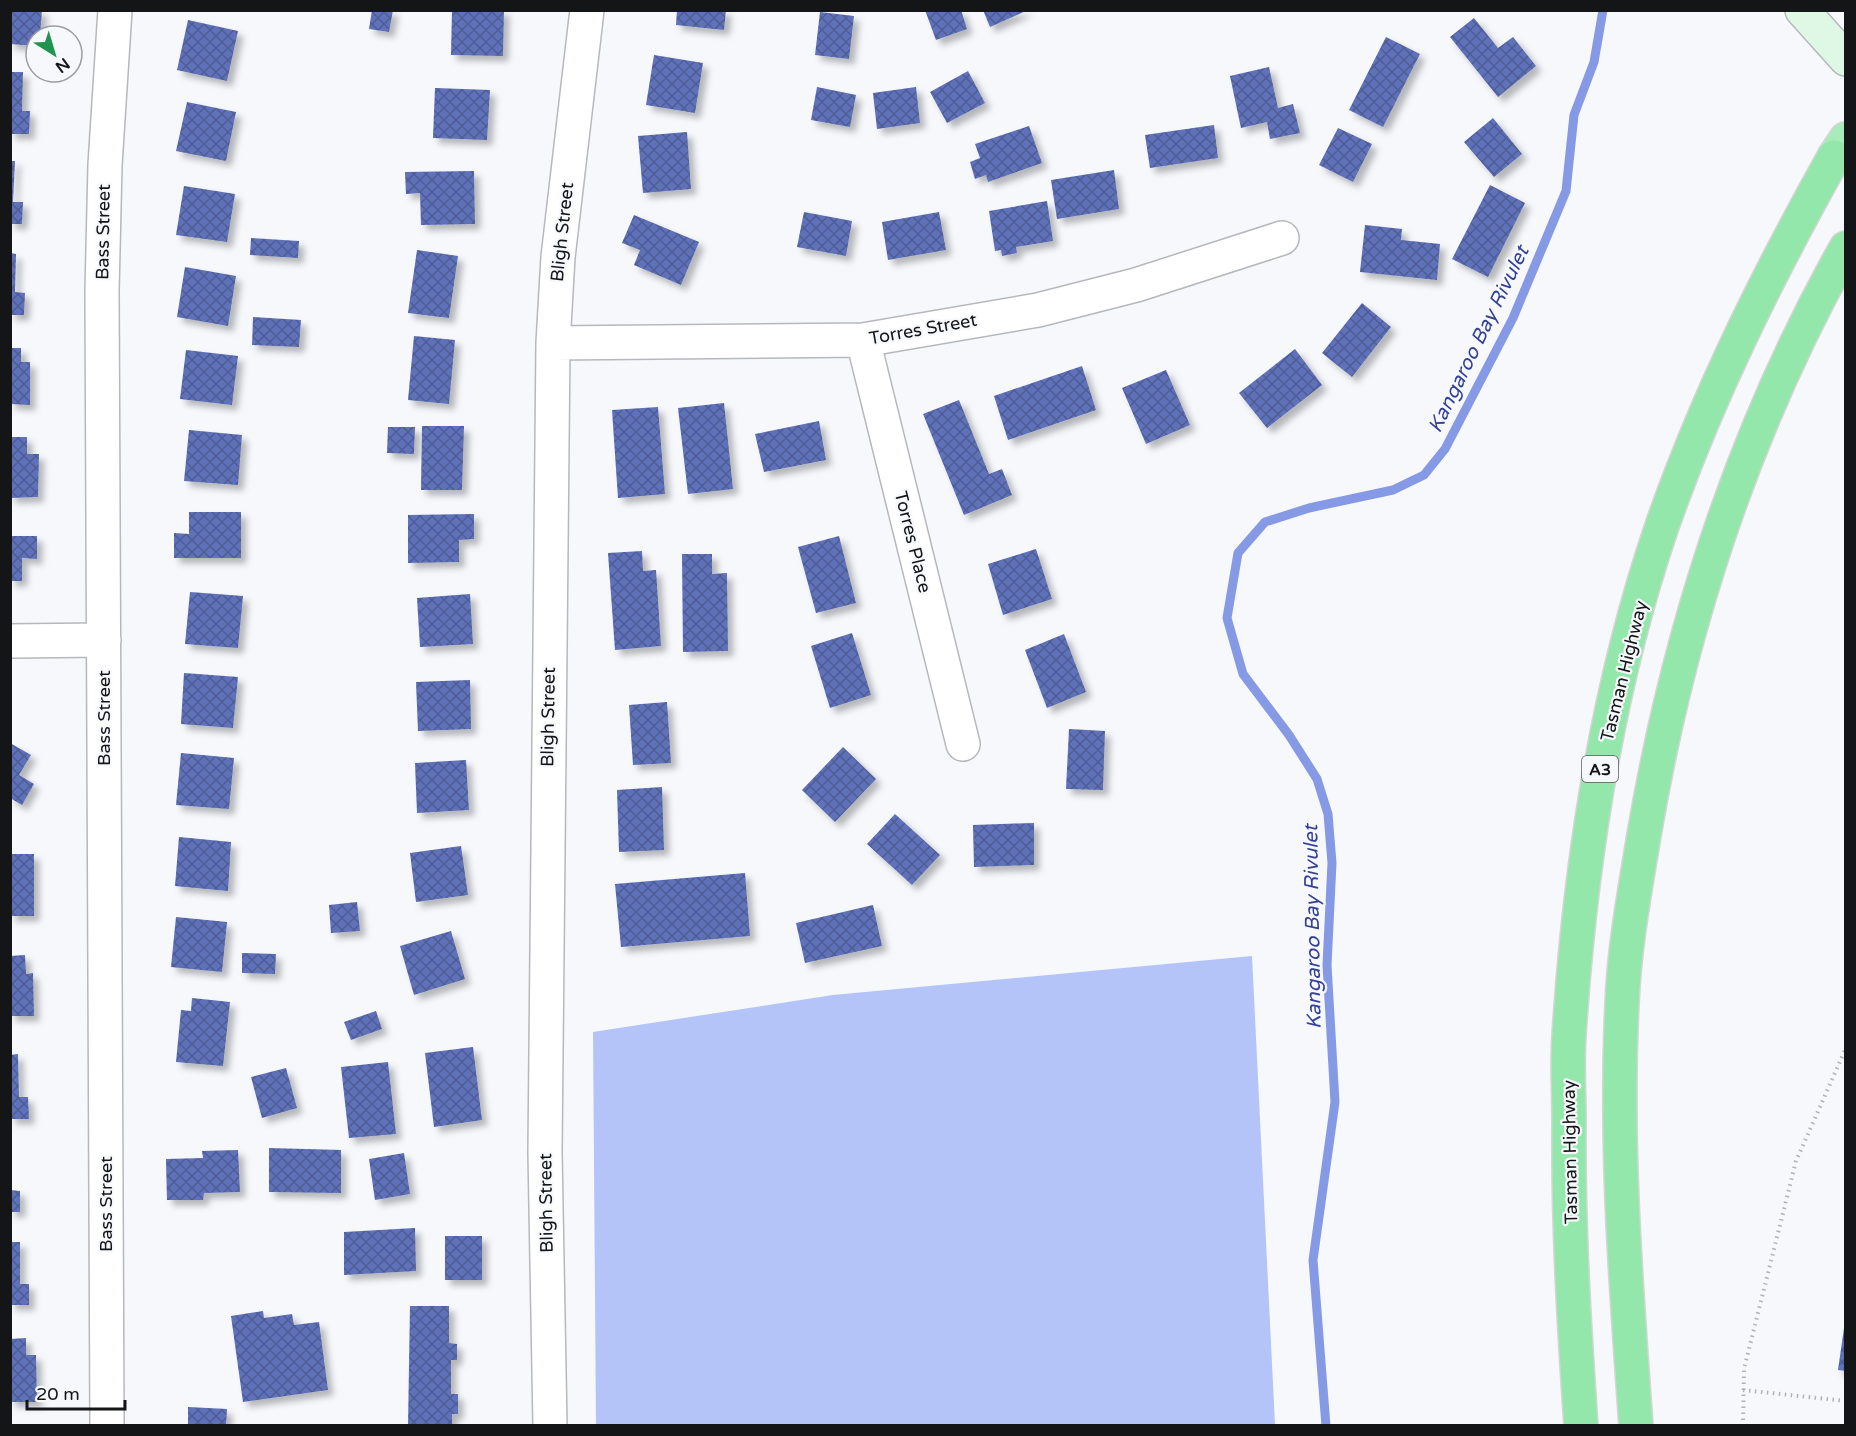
<svg xmlns="http://www.w3.org/2000/svg" width="1856" height="1436" viewBox="0 0 1856 1436" font-family="'Varela Round',sans-serif">
<defs>
<pattern id="building-cross-hatch" width="8" height="8" patternUnits="userSpaceOnUse" patternTransform="scale(1.5)"><rect width="8" height="8" fill="#5f71b9"/><path d="M0 0l8 8M0 8l8-8" fill="none" stroke="#4d5c95"/></pattern>
<filter id="shadow"><feDropShadow dx="5.5" dy="5.5" stdDeviation="3" flood-color="#0004"/></filter>
</defs>
<rect width="100%" height="100%" fill="#f6f8fc"/>
<!-- pitch -->
<path fill="#b4c3f8" d="M1252 956 1275 1425H596L593 1032 833 995Z"/>
<g fill="none" stroke-linecap="round" stroke-linejoin="round">
<!-- stream -->
<path stroke="#8599e4" stroke-width="9" d="M1326 1426 1313 1260 1335 1102 1327 965 1332 863 1328 814 1317 779 1289 735 1243 674 1227 618 1238 553 1265 522 1309 508 1393 490 1424 475 1445 449 1513 318 1566 191 1574 115 1594 62 1603 10"/>
</g>
<!-- building -->
<path fill="url(#building-cross-hatch)" filter="url(#shadow)" d="M10 10H42L40 36H36V46L10 44Z
M372 10H393L389 32 369 29Z
M452 10H504L503 56 451 55Z
M677 10H726L724 30 676 25Z
M925 10H961L967 29 936 40Z
M983 10H1028L990 27Z
M820 12 854 16 849 59 815 55Z
M1474 18 1498 48 1513 37 1536 66 1498 97 1450 37Z
M188 20 238 31 227 81 177 70Z
M1386 37 1420 54 1383 127 1349 110Z
M654 55 703 63 695 113 646 105Z
M1269 67 1278 108 1293 104 1300 133 1270 139 1267 122 1241 128 1230 76Z
M968 71 985 103 947 123 930 92Z
M10 72H23L22 111H30L29 134H10Z
M817 87 856 95 850 127 811 120Z
M916 87 920 123 877 129 873 93Z
M435 88 490 90 487 140 433 138Z
M187 102 236 112 226 161 176 151Z
M1493 118 1522 154 1494 177 1464 142Z
M1214 125 1218 158 1150 168 1145 135Z
M1029 126 1042 163 988 182 986 175 975 179 970 162 980 158 975 144Z
M1338 128 1372 144 1353 182 1319 165Z
M687 132 691 189 643 193 638 136Z
M10 161H15L13 202H23L22 224H10Z
M1114 170 1119 209 1057 219 1051 180Z
M474 171 475 224 421 225 420 193 406 194 405 172Z
M1490 185 1525 203 1488 277 1452 259Z
M184 186 235 194 227 242 176 235Z
M1047 201 1053 241 1016 247 1017 253 1002 256 1001 250 995 251 989 211Z
M804 212 852 221 846 256 797 247Z
M939 212 946 250 888 260 882 222Z
M634 215 699 242 681 285 634 265 640 250 622 243Z
M1365 225 1402 229 1401 240 1440 244 1437 280 1360 272Z
M251 238 299 241 298 258 250 255Z
M417 250 458 256 449 318 408 313Z
M10 253 16 254 15 292 25 293 24 315H10Z
M185 267 236 276 228 326 177 317Z
M1362 303 1391 327 1352 377 1322 353Z
M253 317 301 320 299 347 252 345Z
M414 336 455 340 449 404 408 400Z
M10 348H21V362H30V405L10 404Z
M1295 349 1322 385 1267 428 1239 393Z
M186 350 238 356 232 405 180 399Z
M1082 366 1096 410 1008 440 994 396Z
M1166 370 1190 425 1146 444 1122 388Z
M959 400 989 474 1002 469 1012 495 964 515 923 414Z
M724 403 733 489 688 494 678 408Z
M658 407 665 494 618 498 612 410Z
M819 421 826 460 764 472 755 434Z
M422 426H464L462 490H421Z
M388 427H415L414 454 387 453Z
M189 430 242 435 238 485 184 481Z
M10 437H27V454H39L38 497 10 498Z
M189 512H241V558H174V533L189 534Z
M474 514V539L459 540V562L408 563V515Z
M10 536H37V559L22 558V581H10Z
M839 536 856 603 816 613 798 547Z
M1036 549 1052 599 1003 615 988 564Z
M642 551 643 571 656 570 661 646 615 650 608 553Z
M682 554H712V574L727 573 728 651 683 652Z
M190 592 243 596 238 648 185 644Z
M470 594 473 644 420 647 417 598Z
M852 633 871 695 830 708 811 646Z
M1064 634 1086 692 1047 708 1025 650Z
M184 673 238 677 233 728 181 724Z
M470 680 471 729 418 731 416 682Z
M667 702 671 763 633 765 629 705Z
M1069 729 1105 731 1103 790 1066 789Z
M10 743 31 755 19 775 34 784 22 805 10 798Z
M843 747 876 779 835 822 802 790Z
M181 753 234 758 229 809 176 805Z
M466 760 469 810 417 813 415 763Z
M662 787 664 850 619 852 617 790Z
M895 814 940 855 912 885 867 844Z
M1034 823V865L974 867 973 825Z
M179 837 231 842 228 891 175 886Z
M461 846 468 895 416 902 410 853Z
M10 854H34V916H10Z
M745 873 750 936 621 947 615 884Z
M357 902 360 931 331 933 329 905Z
M873 905 882 946 805 963 796 923Z
M176 917 227 922 222 972 171 967Z
M451 931 465 979 414 995 400 946Z
M242 953 276 954 275 974 242 973Z
M25 955 26 974 33 973 34 1016H10V956Z
M192 998 230 1002 223 1066 176 1062 181 1010 191 1011Z
M376 1011 382 1029 351 1040 344 1022Z
M473 1047 482 1120 434 1127 425 1053Z
M18 1054 19 1097H28L29 1119H10V1055Z
M388 1062 396 1134 349 1138 341 1067Z
M286 1068 297 1108 262 1118 251 1077Z
M269 1148 341 1150V1193L269 1192Z
M238 1150 240 1192 204 1193 203 1200H167L166 1159 203 1158 202 1151Z
M404 1153 410 1194 375 1200 369 1159Z
M10 1190 20 1191V1212H10Z
M415 1228 416 1271 344 1275V1232Z
M445 1236H482V1280H445Z
M10 1242H20V1284H29V1305H10Z
M410 1306H449V1343L457 1344V1360H451V1394H458V1414H452V1426H408Z
M263 1311 264 1318 292 1314 294 1325 319 1322 328 1390 243 1402 231 1316Z
M1844 1328H1846V1371L1838 1370Z
M26 1338V1355H36L37 1402H10V1339Z
M188 1407 227 1409 226 1426H188Z"/>
<g fill="none" stroke-linecap="round" stroke-linejoin="round">
<defs>
<path id="minor" d="M863 340 963 744
M553 343 863 340 1038 310 1136 285 1282 238
M10 641 104 640
M107 1426 102 291 105 165 115 10
M550 1426 545 1152 553 343 558 257 587 10"/>
<path id="secondary" d="M1802 10 1846 59"/>
<path id="trunk" d="M1834 157 1846 139"/>
<path id="motorway" d="M1581 1426C1574 1324 1568 1223 1569 1121 1569 1093 1567 1064 1569 1035 1580 865 1606 691 1661 529 1706 399 1767 277 1834 157
M1636 1426C1626 1286 1615 1145 1622 1004 1624 948 1635 890 1644 835 1679 629 1743 431 1846 248"/>
</defs>
<!-- minor casing -->
<use href="#minor" stroke="#b6b8bb" stroke-width="36"/>
<!-- secondary casing -->
<use href="#secondary" stroke="#b6b8bb" stroke-width="36"/>
<!-- trunk casing -->
<use href="#trunk" stroke="#d5d5d5" stroke-width="36"/>
<!-- motorway casing -->
<use href="#motorway" stroke="#d5d5d5" stroke-width="36"/>
<!-- path -->
<path stroke="#b1b3b6" stroke-width="4" stroke-dasharray="1.5 4.5" stroke-linecap="butt" d="M1743 1390 1846 1401
M1743 1426 1744 1369 1796 1161 1846 1048"/>
<!-- minor -->
<use href="#minor" stroke="#fff" stroke-width="33"/>
<!-- secondary -->
<use href="#secondary" stroke="#dff8e6" stroke-width="33"/>
<!-- trunk -->
<use href="#trunk" stroke="#a8ecbb" stroke-width="33"/>
<!-- motorway -->
<use href="#motorway" stroke="#93e7aa" stroke-width="33"/>
</g>
<g text-anchor="middle" stroke-width="4.5" stroke-linejoin="round" paint-order="stroke">
<!-- shield labels -->
<rect fill="#f6f8fc" stroke="#58595b" stroke-width="1.5" x="1582" y="756" width="36" height="26" rx="4.5"/>
<g font-size="16" font-weight="bold" fill="#141516">
<text x="1600" y="775">A3</text>
</g>
<!-- street labels -->
<g font-size="18" fill="#141516" stroke="#f6f8fc">
<text transform="translate(103 232) rotate(-89)" y="6">Bass Street</text>
<text transform="translate(562 232) rotate(-84)" y="6">Bligh Street</text>
<text transform="translate(923 329) rotate(-10)" y="6">Torres Street</text>
<text transform="translate(913 542) rotate(76)" y="6">Torres Place</text>
<text transform="translate(1624 671) rotate(-76)" y="6">Tasman Highway</text>
<text transform="translate(548 717) rotate(-89)" y="6">Bligh Street</text>
<text transform="translate(104 718) rotate(-90)" y="6">Bass Street</text>
<text transform="translate(1570 1152) rotate(-91)" y="6">Tasman Highway</text>
<text transform="translate(546 1203) rotate(-91)" y="6">Bligh Street</text>
<text transform="translate(106 1204) rotate(-90)" y="6">Bass Street</text>
</g>
<!-- water labels -->
<g font-size="20" font-style="italic" fill="#344199" stroke="#f6f8fc">
<text transform="translate(1478 339) rotate(-64)" y="7">Kangaroo Bay Rivulet</text>
<text transform="translate(1312 927) rotate(-91)" y="7">Kangaroo Bay Rivulet</text>
</g>
</g>
<!-- border -->
<rect width="1856" height="1436" fill="none" stroke="#141516" stroke-width="24"/>
<!-- north arrow -->
<g transform="translate(54 54) rotate(143)"><circle r="28" fill="#f6f8fc" stroke="#9c9da0" stroke-width="1.5"/>
<path d="M0-4.5L10 22L0 15L-10 22Z" fill="#20944f"/>
<text y="-9" font-size="16" font-weight="bold" text-anchor="middle" fill="#141516">N</text>
</g>
<!-- scale -->
<path d="M27 1400v9h98v-9" fill="none" stroke="#141516" stroke-width="3"/>
<text x="36" y="1400" font-size="18" fill="#141516" stroke="#f6f8fc" stroke-width="4.5" paint-order="stroke">20 m</text>
</svg>
